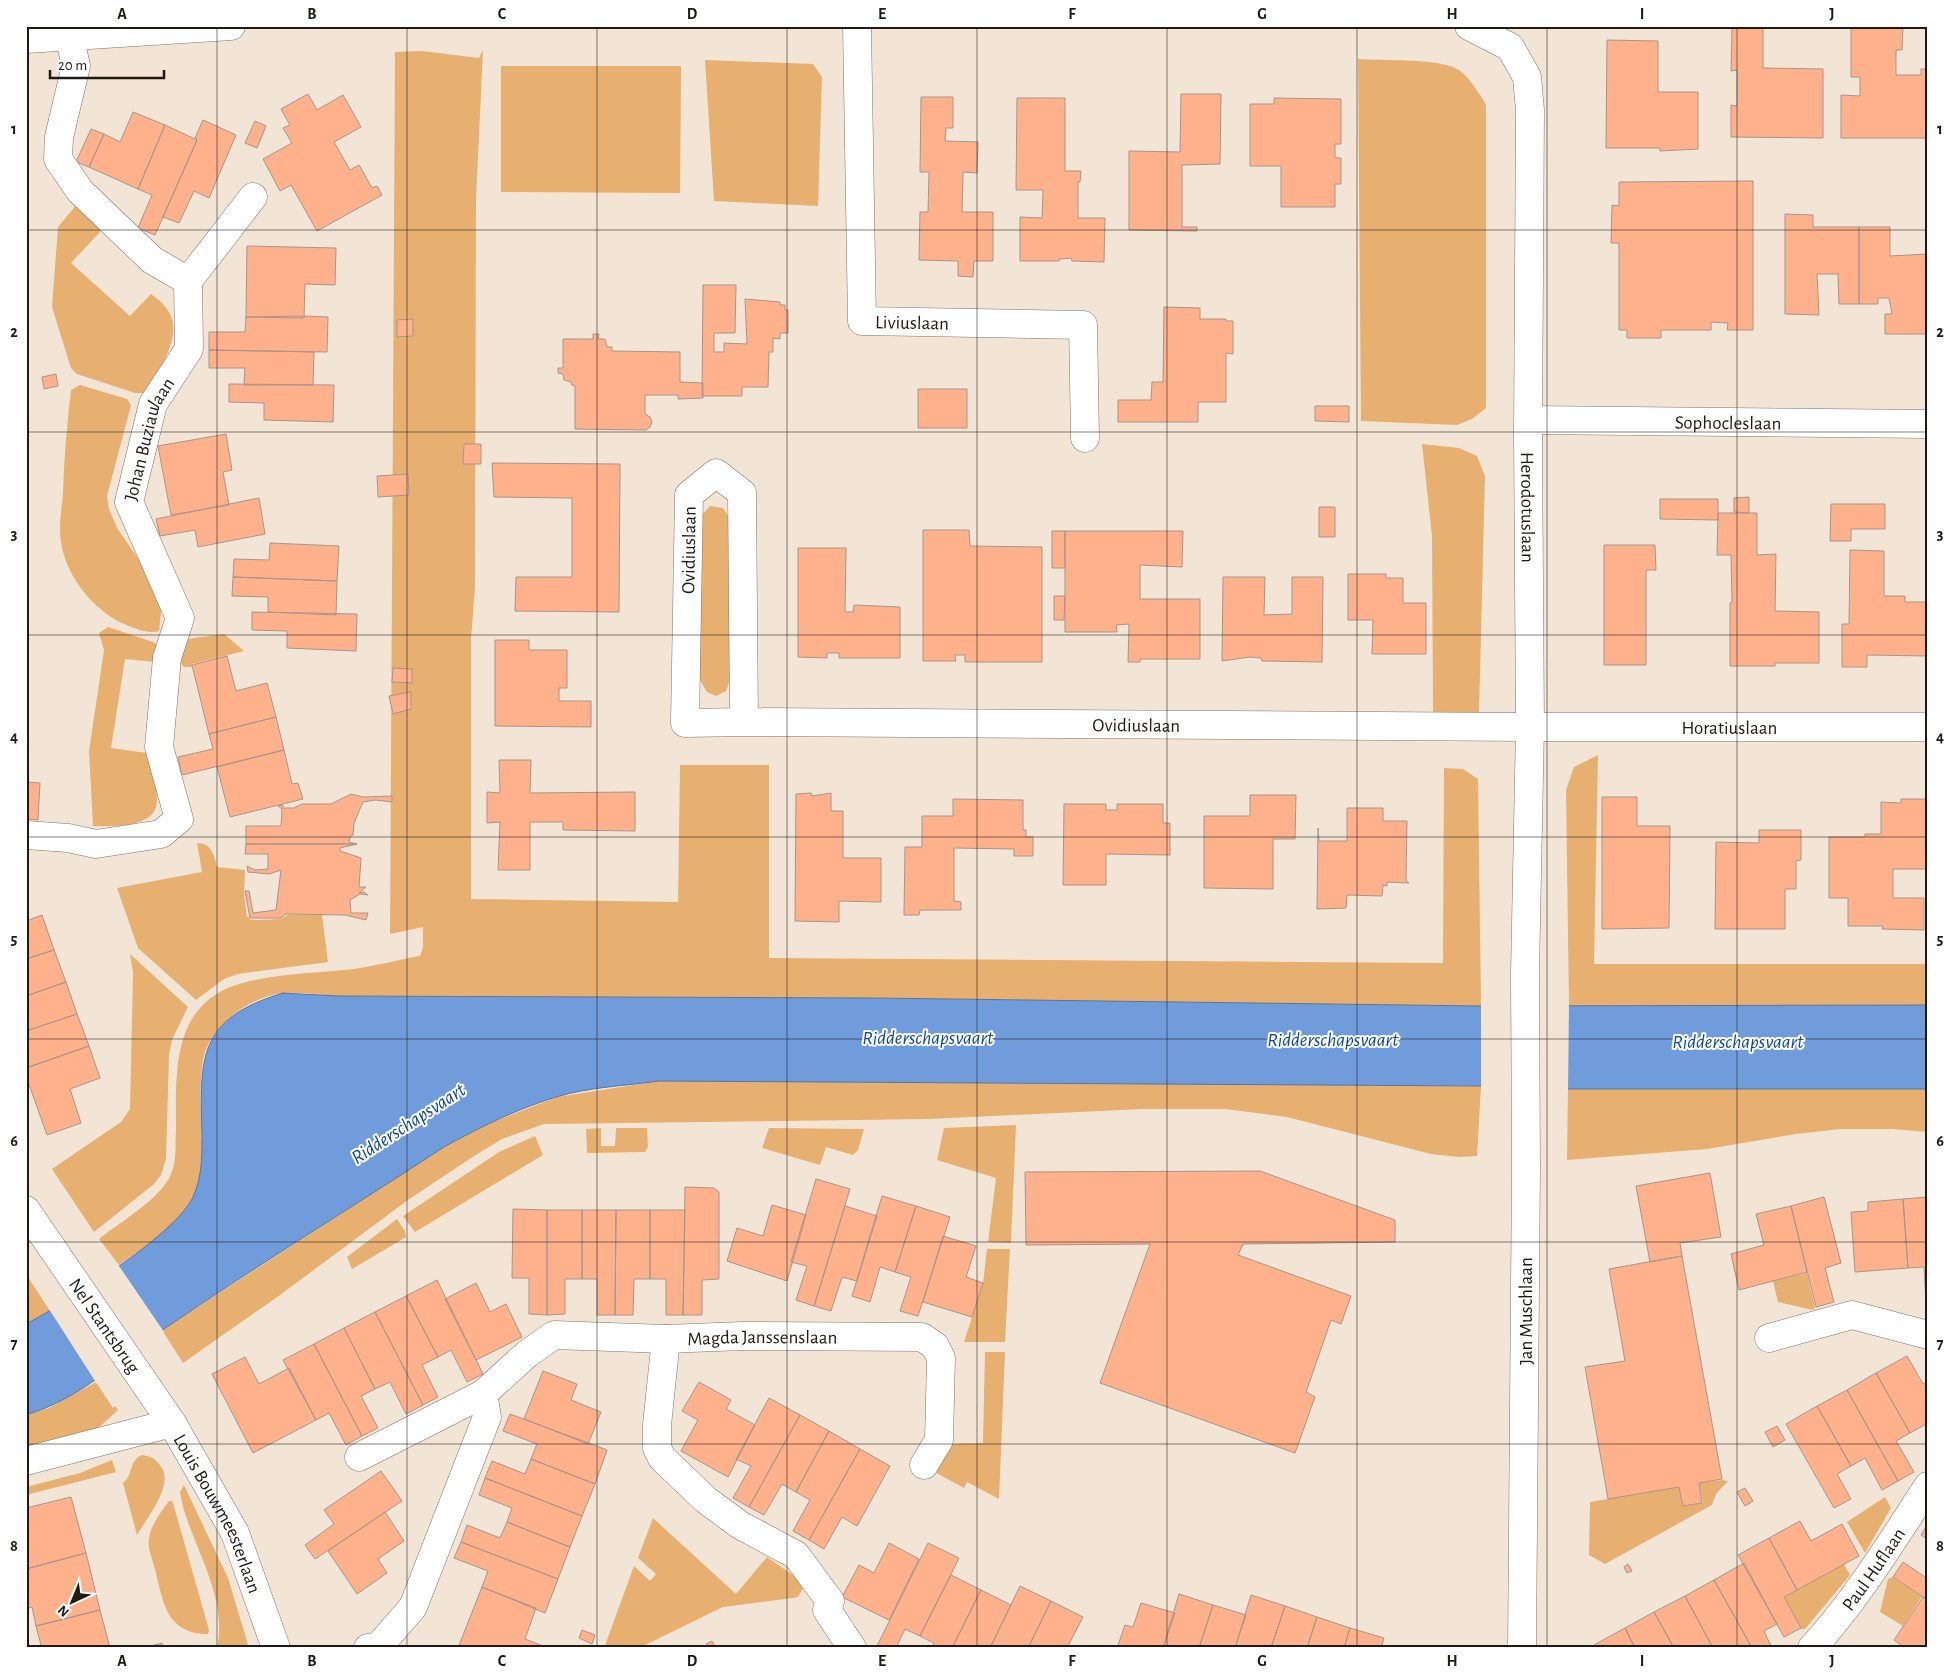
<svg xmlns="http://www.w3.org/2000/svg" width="1954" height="1674" viewBox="0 0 1954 1674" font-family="'Alegreya Sans',sans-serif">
<rect width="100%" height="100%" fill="#f3e5d6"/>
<!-- green -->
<path fill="#e7b071" d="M483 50 476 200 475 586 471 640V899L678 902 680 765H769V958L1443 963 1444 768 1463 769 1478 779 1481 1006 875 998 337 996C320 995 301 992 284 993 252 996 216 1021 205 1052 199 1073 201 1100 201 1121 202 1147 205 1175 192 1199 177 1228 144 1247 119 1265L99 1239C120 1222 161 1199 171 1174 177 1160 175 1144 176 1129 176 1075 171 1009 233 986 267 974 317 973 353 969 376 966 397 960 420 956L423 947V927L390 934 395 52 422 51 479 58Z
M1358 59C1381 61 1438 58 1457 69 1469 75 1478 93 1486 104V408L1472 419 1457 425 1361 421Z
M705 60 813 64 822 77 818 206 714 201Z
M501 66H681L680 193 501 192Z
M77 204 99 225 100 232 71 263 130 316 151 294C180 315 177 331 164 362 160 374 157 384 148 393H135L77 374 71 368 52 307 58 227Z
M80 385 127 399 131 405 107 496 109 509 117 528 159 589 162 602 159 631C148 635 127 626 116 620 89 605 65 572 61 542 58 525 62 509 63 493 64 458 67 424 71 390Z
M1422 444 1459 448 1477 456 1485 476 1479 713H1433L1432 536Z
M710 506 723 508 730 519V680L726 691 716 696 707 692 700 680V517Z
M108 627 153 642 157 645 155 662 125 659 111 748 147 753C150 767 157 784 157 799 158 829 113 826 93 826L89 751 104 650 99 633Z
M224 634 244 651 192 664V667H184L181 664 184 643 187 639Z
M1598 755 1594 964H1928V1005L1569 1006 1566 790 1574 767Z
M197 843C212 843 214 855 217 867L245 870 244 895 247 916 251 920 281 919 288 915H322L328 962 238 974 224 979 196 1000 138 948 117 888 202 872Z
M130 954 188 1007 172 1040 169 1055 166 1159 161 1175 154 1184 94 1232 52 1169 121 1122 130 1109 133 973Z
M659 1081 1481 1086 1477 1156 1459 1157 1431 1154 1287 1117 1225 1109H1142L929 1119 544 1124 502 1139 471 1158 408 1200 280 1295 183 1363 162 1330 444 1147 487 1124 557 1097Z
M1568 1089H1928V1132L1892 1129H1841L1796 1134 1707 1149 1567 1160Z
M1016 1125 1011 1243 988 1242 996 1178 937 1160 944 1128Z
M601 1128V1146H615L616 1128H647L648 1147 645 1152 587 1153 586 1129Z
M769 1128 864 1129 858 1150 853 1155 826 1147 820 1165 762 1148Z
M535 1136 543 1155 415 1232 403 1216 499 1152Z
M397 1219 405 1231 406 1237 352 1269 347 1257Z
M987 1249H1010L1005 1342H964L983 1283Z
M1807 1273 1815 1308 1813 1310 1778 1302 1773 1281Z
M26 1274 50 1311 26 1324Z
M985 1352H1005L999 1499 967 1482 964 1488 931 1470 952 1444 983 1443Z
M96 1382 113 1408 115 1406 118 1410 96 1430 26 1452V1415L49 1408Z
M142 1455C149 1456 155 1458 159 1464 177 1482 147 1518 137 1535L123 1483C133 1476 129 1460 142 1455Z
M112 1460 116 1472 26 1495V1487L80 1473Z
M1722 1480 1728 1481 1716 1494 1712 1505 1605 1564 1589 1555 1590 1502 1679 1487 1683 1506 1703 1503 1699 1483Z
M184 1485 228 1578 249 1648H217C228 1601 196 1551 183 1507L180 1492Z
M1885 1497 1891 1508 1865 1553 1847 1522Z
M169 1501H172L173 1503 209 1630 208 1634C166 1634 163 1601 155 1569 153 1560 147 1548 149 1539 150 1526 161 1512 169 1501Z
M653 1518 736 1594 767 1557 800 1580 803 1588 798 1597 793 1598 723 1607 639 1648H604L634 1566 650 1581 656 1574 638 1558Z
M1844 1564 1850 1575 1805 1629H1801L1784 1597Z
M1892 1577 1922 1596 1903 1626 1880 1612 1888 1579Z"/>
<!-- water -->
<path fill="#719cdb" stroke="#5875a0" d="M283 993 337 996 875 998 1481 1006 1928 1005V1089H1568L1481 1086 659 1081C625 1086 589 1087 556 1097 517 1109 480 1127 444 1147 351 1208 256 1266 164 1329 117 1361 82 1398 26 1415V1324C66 1303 172 1237 192 1199 202 1179 202 1158 202 1136 200 1057 197 1019 283 993Z"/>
<!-- pier -->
<path fill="#f3e5d6" d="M1481 1003H1569L1568 1092 1481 1088Z
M117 1263 164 1332 97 1384 49 1309Z"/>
<!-- building -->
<path fill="#ffb18b" stroke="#a7958c" d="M1749 26H1763V68L1823 69V138L1731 137V105L1737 106V70L1731 71 1732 28H1749Z
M1851 26H1903L1902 50H1896V75H1921V69H1928V138H1841V95L1860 96V77H1851Z
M1607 40 1658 41V92H1698V149L1660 151V148H1606Z
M308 94 317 110 343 95 361 127 334 142 350 170 359 165 372 188 377 186 382 195 317 231 291 185 280 191 263 159 292 143 283 128 290 125 281 109Z
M1181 94H1221L1220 164 1182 165V227H1197V231L1129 230V151L1180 152Z
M921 97H953V128H946L945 141 978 142 977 173 963 172 962 212H993V261H974L973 277 958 276V261L919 260 920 212H928L929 172H920Z
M1017 98H1065V171H1081L1080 182H1078V218H1105L1104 262 1072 261 1071 258 1059 259V261H1020V217L1042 218 1043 190H1016Z
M1274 98 1341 99V144H1335V158H1341V184H1335V207H1281V166H1250V104H1274Z
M133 112 165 125 138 189 89 167 104 134 120 142Z
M203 120 236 135 209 198 194 191 179 223 163 217 197 140 195 138Z
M255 121 266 126 257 148 245 143Z
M165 125 197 140 155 235 138 228 152 195 138 189Z
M91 129 104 134 89 167 76 162Z
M1753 181V330H1727L1728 323 1711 322V330H1661V338H1627V330H1619V243H1611L1612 205 1619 206V182Z
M1785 214 1813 215V227H1859V304H1839L1838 274H1817L1819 315 1785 314Z
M1859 227H1890V256L1928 254V334H1885V314H1892L1889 298H1878V304H1859Z
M247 246 336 248 335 285 305 284 304 318 246 317Z
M703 285H736L735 333H714V352H724V343L747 344 745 299 780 302V305H785V310H788V333H780V339L773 338V352H769L768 387H742V396H702Z
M1164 307 1200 308V319H1226V321H1233V354L1226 353V402H1198V422H1118V400H1151L1152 382H1163Z
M304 316 328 317 327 352 209 350V332H245L246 317Z
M413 319V336L397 337V320Z
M593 334H599L598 339H605L607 347H612V351L680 352V382L703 383V398L678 399V395H645V414L650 417 652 422 650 427 646 430 575 429V386L572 385 571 382 564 380 563 374 558 373V368H563V339H593Z
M209 350 314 352 313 385H244L245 368H209Z
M56 374 58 386 44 389 42 377Z
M229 384 334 385 333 422 264 420V403L229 402Z
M918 389H967V428H918Z
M1315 406H1349V422L1315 421Z
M226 434 232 470 223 472 229 505 171 515 158 446Z
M464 444H481V464H463Z
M492 463 620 464 619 612 515 611 516 577H572V498L494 497Z
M408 474 409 495 378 497 377 476Z
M1749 497V513L1734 512V498Z
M259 498 265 534 198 547 195 530 160 536 156 519Z
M1660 499H1718V520L1660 519Z
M1831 504H1885V529H1851V541H1830Z
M1319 507H1335V537H1319Z
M1718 513H1757V555L1776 554 1775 611 1819 612V663H1775V666H1730V603L1732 602 1731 555H1717Z
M923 530H969L970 546 1042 547V662H965V655H955L956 661H923Z
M1052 531H1065V568H1052Z
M1065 531H1183L1182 567 1140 565V599H1200V659H1140V662H1128L1129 624 1116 625 1117 632H1065Z
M270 543 339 546 337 581 233 577 234 559 269 560Z
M1604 545H1655L1656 570H1646V665H1604Z
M798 548H846L845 612H853L854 605 900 607V658H839V653H827V658L798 657Z
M1850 550 1884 551V596H1905V602H1928V656L1867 655V667H1842V624H1849Z
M1348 574H1386V578H1403V603H1426V654H1372L1373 620H1348Z
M233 577 337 581 336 615 268 612V597L232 596Z
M1223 577H1265L1264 615 1292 614V577H1323L1322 662 1262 661 1261 658 1250 657 1222 661Z
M1054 596H1065L1064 620H1054Z
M252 612 357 614 356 651 287 648V631L252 630Z
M495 640H529V650H567V688H559V701H591V727L495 726Z
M227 656 236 691 267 683 276 717 209 734 192 665Z
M393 668 412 669V683L392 682Z
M411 692V709L393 714 389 696Z
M276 717 284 750 182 775 178 757 213 749 209 734Z
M284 750 292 784 298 783 303 799 230 817 217 767Z
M499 760H531L530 793 635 792V831L563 830V822H530V870H498L500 822 487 823V792L500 793Z
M26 782 40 783 38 820 26 819Z
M811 793 812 796 831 793V811H843V858H881V902L839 901V922L795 921 796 794Z
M351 794 363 797 392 796V802L375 800 363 802 354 823 353 835 350 837 349 842 357 844H246V826H281L282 809 278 806 283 805V808H294L302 804H331Z
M1250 795H1296L1295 839H1273V889L1204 888V816H1250Z
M1602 797H1637V826H1670L1669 928 1602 929Z
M953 799 1023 800V830H1026V837H1033V856H1014V849L954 848V901L961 902V910H920L919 915H904L905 847H922V816H953Z
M1901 799H1928V869H1893V898H1924V930L1882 929 1883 926H1848V898H1829V837H1865V834H1881V802L1901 803Z
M1064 804H1106V810H1117V804H1163V823H1170V855L1106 854V885H1063Z
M1347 808H1383V821H1407L1406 881 1409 883 1387 882V886L1383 885 1382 896 1347 895 1346 908 1317 909 1318 828 1319 841H1347Z
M1759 830H1801V860L1796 861V889H1785V929H1715L1716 842 1759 843Z
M246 844H357L340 848V851L361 858 359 887H366L359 893 364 892 368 895 360 894 350 900 351 913H368L366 920 345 915 286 914 281 918H250L245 891H249L253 913 276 910 281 870 269 874 248 872 247 866 255 870 268 869V854H245Z
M42 915 54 950 26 959V921Z
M54 950 66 982 26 996V959Z
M66 982 77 1014 26 1031V996Z
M77 1014 89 1046 26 1068V1031Z
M89 1046 100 1078 70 1089 81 1123 47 1135 26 1076V1068Z
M1260 1171 1395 1220V1242L1243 1244 1238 1255 1351 1296 1341 1324 1331 1320 1306 1392 1315 1397 1295 1453 1100 1383 1150 1244 1026 1245 1025 1172Z
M1710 1173 1721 1237 1680 1243 1682 1256 1650 1262 1636 1186Z
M816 1179 850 1189 814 1306 796 1300 807 1266 791 1262Z
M685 1187 714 1188 719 1192V1279L702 1280V1315H683Z
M882 1196 916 1206 895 1272 880 1267 870 1302 852 1296Z
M1824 1197 1841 1263 1825 1268 1834 1302 1816 1307 1791 1206Z
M1928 1197V1303H1926L1924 1267 1908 1268 1903 1199Z
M1903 1199 1908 1268 1855 1272 1851 1212 1868 1211V1202Z
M772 1205 806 1215 787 1281 727 1261 737 1228 763 1236Z
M845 1206 877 1216 857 1281 842 1277 831 1311 814 1306Z
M916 1206 950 1217 918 1316 900 1311 911 1277 895 1272Z
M1791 1206 1807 1272 1739 1290 1731 1254 1764 1245 1756 1214Z
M513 1209 547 1210V1315L529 1314V1278H512Z
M547 1210H582V1279H565V1314L547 1315Z
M582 1210H616L615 1315H597V1279H582Z
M616 1210H650V1279H634L633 1315H615Z
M650 1210H685L683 1315H666V1279H650Z
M943 1236 976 1246 966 1277 983 1283 972 1317 923 1302Z
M1682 1256 1722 1479 1699 1483 1702 1503 1683 1506 1679 1487 1608 1499 1585 1367 1625 1361 1609 1269Z
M437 1280 483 1374 467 1382 451 1350 438 1357 406 1296Z
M476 1283 490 1312 506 1304 522 1337 476 1360 445 1299Z
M406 1296 438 1357 422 1365 438 1397 423 1405 375 1312Z
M375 1312 423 1405 406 1414 390 1382 375 1389 344 1328Z
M344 1328 375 1389 361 1396 378 1428 362 1436 314 1344Z
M314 1344 362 1436 346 1445 329 1413 316 1420 283 1360Z
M1907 1356 1923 1384 1928 1382V1423L1910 1433 1876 1373Z
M245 1357 259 1384 289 1368 316 1420 253 1453 212 1374Z
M543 1371 577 1384 571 1400 601 1412 588 1444 524 1419Z
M1876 1373 1910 1433 1896 1441 1914 1472 1898 1481 1847 1390Z
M699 1382 731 1400 726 1409 755 1425 728 1477 681 1451 698 1420 682 1411Z
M1847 1390 1898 1481 1882 1490 1865 1458 1851 1466 1817 1406Z
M769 1398 800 1415 749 1507 733 1498 751 1466 736 1459Z
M1817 1406 1851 1466 1837 1474 1851 1499 1834 1508 1786 1424Z
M510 1414 607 1450 595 1484 531 1459 537 1444 503 1431Z
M800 1415 829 1431 796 1492 782 1484 764 1515 749 1507Z
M1777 1426 1785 1440 1773 1447 1765 1432Z
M829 1431 860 1449 809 1540 793 1531 810 1500 796 1492Z
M860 1449 890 1466 857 1526 842 1517 824 1549 809 1540Z
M531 1459 595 1484 582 1516 485 1478 492 1461 525 1474Z
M381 1471 402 1501 315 1559 305 1545 334 1524 324 1510Z
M485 1478 582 1516 570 1547 507 1522 512 1508 479 1495Z
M1745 1488 1753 1501 1745 1506 1737 1492Z
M71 1497 86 1553 26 1569V1508Z
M385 1512 404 1541 378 1559 387 1573 357 1594 328 1551Z
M1800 1521 1811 1541 1842 1524 1859 1556 1797 1590 1769 1538Z
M507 1522 570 1547 558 1579 461 1542 467 1525 500 1538Z
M1928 1524V1540L1921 1535Z
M1769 1538 1797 1590 1784 1597 1801 1628 1784 1637 1738 1555Z
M461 1542 558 1579 545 1613 482 1587 488 1571 454 1558Z
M889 1543 919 1559 889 1620 842 1597 859 1565 874 1573Z
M928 1543 959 1558 920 1636 905 1629 896 1648H876Z
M86 1553 100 1610 36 1626 32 1607 26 1609V1569Z
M1903 1562 1928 1579V1600L1893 1577Z
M1744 1563 1777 1624 1764 1631 1772 1648H1752L1714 1580Z
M1628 1564 1632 1571 1627 1573 1624 1567Z
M951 1575 981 1590 952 1648H932L934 1643 920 1636Z
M1714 1580 1752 1648H1713L1685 1596Z
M1020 1586 1051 1601 1028 1648H990Z
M482 1587 536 1608 525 1639 548 1648H458Z
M981 1590 1011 1605 990 1648H952Z
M1179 1594 1213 1605 1199 1648H1163Z
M1251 1595 1285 1606 1271 1648H1235Z
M1685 1596 1713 1648H1674L1654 1612Z
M1923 1597 1928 1600V1648H1905L1894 1640Z
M1051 1601 1083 1617 1068 1646 1071 1648H1028Z
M1141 1603 1175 1613 1163 1648H1117L1125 1625 1133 1627Z
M1213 1605 1246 1615 1235 1648H1199Z
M1285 1606 1317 1617 1307 1648H1271Z
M100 1610 110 1648H31L41 1645 36 1626Z
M1654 1612 1674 1648H1635L1625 1628Z
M1317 1617 1350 1628 1344 1648H1307Z
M1350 1628 1384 1638 1381 1648H1344Z
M1625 1628 1635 1648H1595L1594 1645Z
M582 1630 595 1635 592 1644 579 1638Z
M712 1641 716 1648H708L706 1644Z
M162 1643 163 1648H147V1647Z"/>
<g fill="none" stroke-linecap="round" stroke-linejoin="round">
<defs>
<g id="street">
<path id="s1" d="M857 26 862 321 1083 325 1085 438"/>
<path id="s2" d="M1469 26 1510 47 1527 77 1530 110 1528 436 1530 727 1525 973 1526 1167 1522 1648"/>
<path d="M26 39 231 26"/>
<path d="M188 281 253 197"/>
<path id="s3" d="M1529 420 1928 424"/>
<path id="s4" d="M744 722 685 723 689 495 716 473 742 493 744 722 1530 727H1928"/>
<path id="s5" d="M26 835 68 838 96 844 161 834 179 819 159 747 167 658 180 618 129 502 153 404 189 349 188 281 152 260 80 191 58 159 59 137 76 66 67 26"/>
<path id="s6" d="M26 1210 172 1423 235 1533 276 1648"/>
<path d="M1769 1338 1852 1315 1928 1335"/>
<path d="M666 1339 657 1425V1448L662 1458 706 1500 740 1525 796 1555 830 1601 827 1610 852 1648"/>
<path d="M359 1457 483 1394"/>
<path d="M26 1461 172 1423"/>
<path id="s7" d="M368 1648 379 1646 413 1607 487 1417 483 1394 527 1354 554 1335 666 1339 742 1336 922 1337 935 1346 941 1358 939 1440 924 1465"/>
<path id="s8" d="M1812 1648C1857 1599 1892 1541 1928 1486"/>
</g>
</defs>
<!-- street casing -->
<use href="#street" stroke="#817467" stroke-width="29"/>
<!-- street -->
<use href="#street" stroke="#fff" stroke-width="28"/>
</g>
<!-- grid -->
<path fill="none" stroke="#1f1a15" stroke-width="1" stroke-opacity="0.55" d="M217 26V1648M407 26V1648M597 26V1648M787 26V1648M977 26V1648M1167 26V1648M1357 26V1648M1547 26V1648M1737 26V1648M26 230H1928M26 432H1928M26 635H1928M26 837H1928M26 1039H1928M26 1242H1928M26 1444H1928"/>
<g text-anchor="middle" stroke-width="4" stroke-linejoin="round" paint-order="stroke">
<!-- street labels -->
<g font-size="19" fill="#1f1a15" stroke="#fff">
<text dy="7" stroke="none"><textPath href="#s1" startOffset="345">Liviuslaan</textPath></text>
<text dy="7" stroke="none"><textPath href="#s3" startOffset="199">Sophocleslaan</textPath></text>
<text dy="7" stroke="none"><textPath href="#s5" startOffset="559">Johan Buziaulaan</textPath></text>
<text dy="7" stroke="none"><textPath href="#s2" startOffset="511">Herodotuslaan</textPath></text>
<text dy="7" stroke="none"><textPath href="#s4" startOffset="232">Ovidiuslaan</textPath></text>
<text dy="7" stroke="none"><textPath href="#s4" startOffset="976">Ovidiuslaan</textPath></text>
<text dy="7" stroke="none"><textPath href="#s4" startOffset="1569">Horatiuslaan</textPath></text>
<text transform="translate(1525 1311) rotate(-90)" y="7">Jan Muschlaan</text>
<text dy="7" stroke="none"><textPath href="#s6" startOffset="140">Nel Stantsbrug</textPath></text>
<text dy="7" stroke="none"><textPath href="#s7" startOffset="591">Magda Janssenslaan</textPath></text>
<text dy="7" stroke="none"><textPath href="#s6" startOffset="360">Louis Bouwmeesterlaan</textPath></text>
<text dy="7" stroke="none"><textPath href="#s8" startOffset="100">Paul Huflaan</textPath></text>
</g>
<!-- water labels -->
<g font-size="20" font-style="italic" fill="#114893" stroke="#fff">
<text x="928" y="1044">Ridderschapsvaart</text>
<text x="1333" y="1046">Ridderschapsvaart</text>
<text x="1738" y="1048">Ridderschapsvaart</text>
<text transform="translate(408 1123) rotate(-33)" y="7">Ridderschapsvaart</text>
</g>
</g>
<!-- border -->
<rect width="1954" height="1674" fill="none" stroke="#ffffff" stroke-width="55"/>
<!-- north arrow -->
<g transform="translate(72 1602) rotate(224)" stroke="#ffffff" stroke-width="4" paint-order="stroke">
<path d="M0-4L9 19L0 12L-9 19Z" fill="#1f1a15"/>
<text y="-8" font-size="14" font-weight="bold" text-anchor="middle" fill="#1f1a15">N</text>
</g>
<!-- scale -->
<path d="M50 70v8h114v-8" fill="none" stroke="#1f1a15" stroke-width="2.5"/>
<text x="58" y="70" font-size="15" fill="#1f1a15" stroke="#ffffff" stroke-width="4" paint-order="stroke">20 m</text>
<rect x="28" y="28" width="1898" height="1618" fill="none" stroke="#1f1a15" stroke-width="2"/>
<g font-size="16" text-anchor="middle" font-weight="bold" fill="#1f1a15">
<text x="122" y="19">A</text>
<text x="312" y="19">B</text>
<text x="502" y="19">C</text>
<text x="692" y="19">D</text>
<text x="882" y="19">E</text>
<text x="1072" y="19">F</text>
<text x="1262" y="19">G</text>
<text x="1452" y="19">H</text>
<text x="1642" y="19">I</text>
<text x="1832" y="19">J</text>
<text x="14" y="134">1</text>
<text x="1940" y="134">1</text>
<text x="14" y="337">2</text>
<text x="1940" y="337">2</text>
<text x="14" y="539">3</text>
<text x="1940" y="539">3</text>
<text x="14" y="742">4</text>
<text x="1940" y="742">4</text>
<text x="14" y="944">5</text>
<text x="1940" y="944">5</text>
<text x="14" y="1146">6</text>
<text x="1940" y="1146">6</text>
<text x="14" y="1349">7</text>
<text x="1940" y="1349">7</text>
<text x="14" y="1551">8</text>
<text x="1940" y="1551">8</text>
<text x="122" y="1666">A</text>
<text x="312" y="1666">B</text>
<text x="502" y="1666">C</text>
<text x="692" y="1666">D</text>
<text x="882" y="1666">E</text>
<text x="1072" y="1666">F</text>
<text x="1262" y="1666">G</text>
<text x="1452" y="1666">H</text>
<text x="1642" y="1666">I</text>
<text x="1832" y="1666">J</text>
</g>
</svg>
